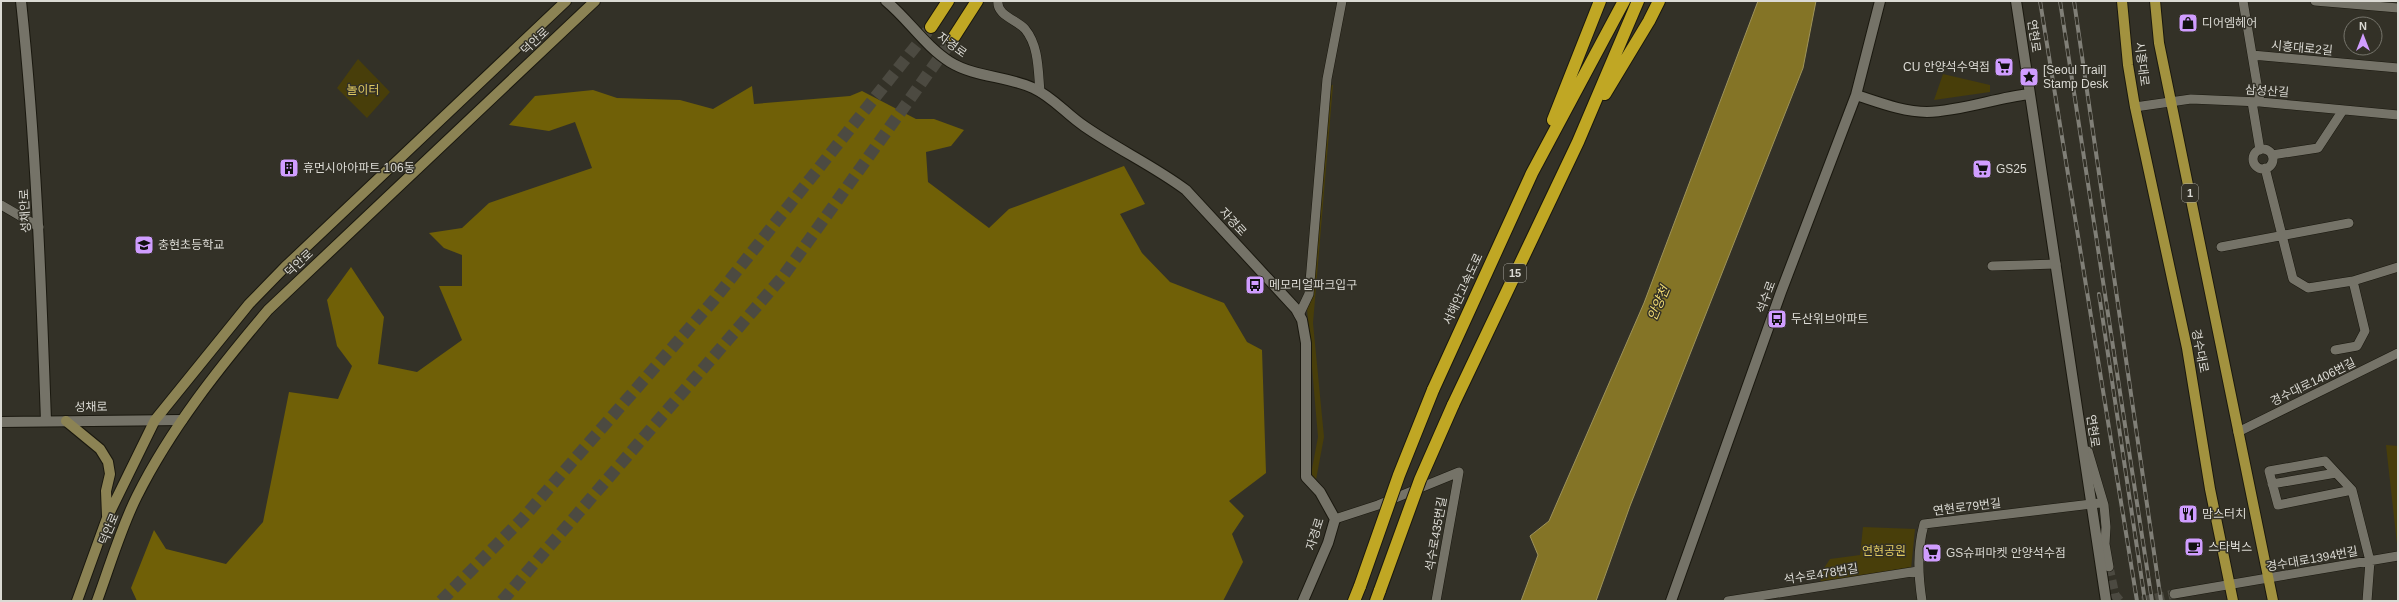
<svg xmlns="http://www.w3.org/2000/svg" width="2399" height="602" viewBox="0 0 2399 602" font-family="Arial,'Noto Sans KR',sans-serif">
<rect width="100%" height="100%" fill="#333127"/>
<!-- green -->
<path fill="#483e0a" d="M358 59 390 92 367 118 337 88Z
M1943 74 1990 85V92L1934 100Z
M1326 85H1333L1313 323 1324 437 1315 485 1311 477 1312 469 1318 437 1307 309Z
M2386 445 2398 446V553Z
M1863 527 1915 529 1911 569 1821 583 1820 574 1830 559 1860 555Z"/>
<!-- forest -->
<path fill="#706007" d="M752 86 754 104 850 96 862 91 916 119H934L964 130 951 146 926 152 928 182 989 228 1009 209 1124 166 1145 204 1120 214 1142 253 1170 282 1224 303 1247 342 1262 350 1266 473 1229 501 1244 516 1232 534 1243 562 1223 601H137L131 588 154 530 166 549 226 564 263 522 289 392 338 399 352 366 337 346 327 300 351 267 384 317 378 364 417 372 462 340 439 286H462V255L444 248 429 233 462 228 489 203 592 168 575 122 549 131 509 125 535 96 593 90 617 98 680 100 713 109Z"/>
<!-- water -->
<path fill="#847426" stroke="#9e935a" d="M1758 1H1816L1803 68 1630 506 1596 601H1521L1538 555 1530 536 1549 521 1644 303Z"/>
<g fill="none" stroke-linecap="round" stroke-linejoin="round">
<!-- minor-tunnel -->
<path stroke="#4c4a41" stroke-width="9" stroke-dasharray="9 4.5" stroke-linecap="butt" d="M2109 567 2115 595 2120 601
M2142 601 2174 594"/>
<!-- motorway-tunnel -->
<path stroke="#4c4a41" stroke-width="12" stroke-dasharray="12 6" stroke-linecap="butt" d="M441 601 523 518 713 301 931 27
M502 601 784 275 952 40"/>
<defs>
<path id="minor" d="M998 1C996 15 1017 20 1025 29 1039 46 1038 70 1040 92
M2243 1 2260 102
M2315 1 2398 8
M2252 55 2398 68
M2252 102 2260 150
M2135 107 2191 99 2260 102 2398 115
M2253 159a10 10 0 1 1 20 0a10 10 0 1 1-20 0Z
M2272 155 2318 148 2343 110
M2265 168 2293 279 2308 288 2353 281 2398 267
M1 205 39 227
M2221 247 2349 223
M1992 266 2056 264
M1299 315 1309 294 1327 79 1342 1
M2335 350 2357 346 2365 331 2353 281
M2238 432 2398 353
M2088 451 2104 505
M2272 484 2336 473
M2352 490 2278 505 2269 471 2325 461 2352 490 2370 561 2367 601
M1335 519 1378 505 1459 472
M2174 594 2398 556
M1436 601 1459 472
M1728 601 1918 571
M1922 601C1918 574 1917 551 1924 524L2100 503 2104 505 2106 527 2105 544 2109 567"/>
<path id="tertiary" d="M21 1C36 141 41 281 46 421
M886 1C909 20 925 46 950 62 974 77 1007 76 1033 88 1053 97 1066 114 1084 126 1117 149 1154 166 1186 190L1296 309 1302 320 1306 343V477L1320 492 1335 519 1328 543 1303 601
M2016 1 2106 601
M1856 95C1878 102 1903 112 1927 112 1962 111 1995 98 2029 94
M1 422 182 420
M1671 601 1781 292 1856 95 1880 1"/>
<path id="secondary" d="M66 421 100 449 108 462 110 474 106 491 107 516
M77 601 107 518 155 420 249 304 285 267 566 1
M97 601C110 566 120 530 137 496 171 428 219 368 268 310L595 1"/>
<path id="primary" d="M2122 1 2128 65 2135 107 2187 348 2210 489 2233 601
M2155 1 2159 43 2273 601"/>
<path id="motorway" d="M931 27 948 1
M952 40 977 1
M1605 94 1649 21 1659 1
M1553 120 1600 1
M1433 390 1532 173 1624 1
M1453 405 1578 142 1638 1
M1354 601 1360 586
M1376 601 1380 590"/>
</defs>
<!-- minor casing -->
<use href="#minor" stroke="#1a180f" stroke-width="10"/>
<!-- tertiary casing -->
<use href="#tertiary" stroke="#1a180f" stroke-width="12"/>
<!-- secondary casing -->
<use href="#secondary" stroke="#1a180f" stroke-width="12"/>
<!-- primary casing -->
<use href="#primary" stroke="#1a180f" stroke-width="12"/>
<!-- motorway casing -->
<use href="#motorway" stroke="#1a180f" stroke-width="14"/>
<!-- minor -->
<use href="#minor" stroke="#757368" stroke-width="9"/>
<!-- tertiary -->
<use href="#tertiary" stroke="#757368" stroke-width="10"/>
<!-- secondary -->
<use href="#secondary" stroke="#8c8354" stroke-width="10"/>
<!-- primary -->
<use href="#primary" stroke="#a2923f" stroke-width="10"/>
<!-- motorway -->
<use href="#motorway" stroke="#c0a724" stroke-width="12"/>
<defs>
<path id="rail" d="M2040 1 2137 601
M2060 1 2152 601
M2074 1 2161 601
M2099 294 2145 601"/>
</defs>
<!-- rail casing -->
<use href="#rail" stroke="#807f77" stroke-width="4"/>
<!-- rail -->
<use href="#rail" stroke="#333127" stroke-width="2.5" stroke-dasharray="8" stroke-linecap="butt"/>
<defs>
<path id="motorway-bridge" d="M1360 586 1399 475 1433 390
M1380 590 1420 480 1453 405"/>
</defs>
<!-- motorway-bridge casing -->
<use href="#motorway-bridge" stroke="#1a180f" stroke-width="14" stroke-linecap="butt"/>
<!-- motorway-bridge -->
<use href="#motorway-bridge" stroke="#c0a724" stroke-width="12"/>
</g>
<!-- icons -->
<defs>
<symbol id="shop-square" viewBox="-11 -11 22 22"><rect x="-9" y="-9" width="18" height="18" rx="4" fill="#d09dff" stroke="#333127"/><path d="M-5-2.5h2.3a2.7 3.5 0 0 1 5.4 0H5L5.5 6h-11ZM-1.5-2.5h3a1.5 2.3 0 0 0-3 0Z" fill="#111"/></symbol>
<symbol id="supermarket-square" viewBox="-11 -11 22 22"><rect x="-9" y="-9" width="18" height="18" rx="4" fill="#d09dff" stroke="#333127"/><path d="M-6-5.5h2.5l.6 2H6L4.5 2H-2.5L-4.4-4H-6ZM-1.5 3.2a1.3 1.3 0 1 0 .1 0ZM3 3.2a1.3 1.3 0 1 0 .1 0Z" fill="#111"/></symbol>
<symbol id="sight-square" viewBox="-11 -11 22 22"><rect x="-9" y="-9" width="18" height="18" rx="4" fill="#d09dff" stroke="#333127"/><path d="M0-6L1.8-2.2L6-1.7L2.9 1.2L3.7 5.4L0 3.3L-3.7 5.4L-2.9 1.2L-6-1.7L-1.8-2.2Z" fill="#111"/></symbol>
<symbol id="building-square" viewBox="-11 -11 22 22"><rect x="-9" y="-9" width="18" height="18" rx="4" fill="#d09dff" stroke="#333127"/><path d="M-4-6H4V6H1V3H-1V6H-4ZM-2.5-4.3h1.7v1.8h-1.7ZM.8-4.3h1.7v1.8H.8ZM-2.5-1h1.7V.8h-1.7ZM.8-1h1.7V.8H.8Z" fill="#111"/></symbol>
<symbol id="school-square" viewBox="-11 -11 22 22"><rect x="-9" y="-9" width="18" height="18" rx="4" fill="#d09dff" stroke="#333127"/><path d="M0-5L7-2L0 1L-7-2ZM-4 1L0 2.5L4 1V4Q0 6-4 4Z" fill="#111"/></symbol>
<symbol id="bus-square" viewBox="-11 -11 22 22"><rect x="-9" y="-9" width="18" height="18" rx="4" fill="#d09dff" stroke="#333127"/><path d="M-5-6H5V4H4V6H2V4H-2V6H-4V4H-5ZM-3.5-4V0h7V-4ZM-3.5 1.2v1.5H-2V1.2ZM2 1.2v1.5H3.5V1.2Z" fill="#111"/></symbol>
<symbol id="restaurant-square" viewBox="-11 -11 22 22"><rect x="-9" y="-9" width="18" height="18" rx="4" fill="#d09dff" stroke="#333127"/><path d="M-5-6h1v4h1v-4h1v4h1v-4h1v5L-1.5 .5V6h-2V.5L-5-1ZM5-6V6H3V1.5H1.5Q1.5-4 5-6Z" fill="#111"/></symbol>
<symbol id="cafe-square" viewBox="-11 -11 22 22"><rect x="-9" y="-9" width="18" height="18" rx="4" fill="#d09dff" stroke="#333127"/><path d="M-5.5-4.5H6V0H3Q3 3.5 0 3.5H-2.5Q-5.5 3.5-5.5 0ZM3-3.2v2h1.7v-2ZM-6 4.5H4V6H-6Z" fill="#111"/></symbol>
</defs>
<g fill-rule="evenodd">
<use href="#shop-square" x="2177" y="12" width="22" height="22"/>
<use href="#supermarket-square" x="1993" y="56" width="22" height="22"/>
<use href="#sight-square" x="2018" y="66" width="22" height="22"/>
<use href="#building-square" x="278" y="157" width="22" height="22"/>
<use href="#supermarket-square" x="1971" y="158" width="22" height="22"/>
<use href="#school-square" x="133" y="234" width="22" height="22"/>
<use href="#bus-square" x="1244" y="274" width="22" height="22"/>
<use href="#bus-square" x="1766" y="308" width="22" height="22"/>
<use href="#restaurant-square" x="2177" y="503" width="22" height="22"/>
<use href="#cafe-square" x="2183" y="536" width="22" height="22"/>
<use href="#supermarket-square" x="1921" y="542" width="22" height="22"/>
</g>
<g text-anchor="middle" stroke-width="3" stroke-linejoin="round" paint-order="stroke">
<!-- shield labels -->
<g fill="#333127" stroke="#a9a7a0" stroke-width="1">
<rect x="2182" y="184" width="16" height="18" rx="3"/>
<rect x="1504" y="264" width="22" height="18" rx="3"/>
</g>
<g font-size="11" font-weight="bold" fill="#dbdad4">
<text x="2190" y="197">1</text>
<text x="1515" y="277">15</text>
</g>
<!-- poi labels -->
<g font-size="12" fill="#dbdad4" stroke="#333127" text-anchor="start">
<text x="2202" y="27">디어엠헤어</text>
<text x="1990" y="71" text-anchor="end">CU 안양석수역점</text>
<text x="2043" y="74">[Seoul Trail]<tspan x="2043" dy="14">Stamp Desk</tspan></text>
<text x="303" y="172">휴먼시아아파트 106동</text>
<text x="1996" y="173">GS25</text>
<text x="158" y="249">충현초등학교</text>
<text x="1269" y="289">메모리얼파크입구</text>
<text x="1791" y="323">두산위브아파트</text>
<text x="2202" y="518">맘스터치</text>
<text x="2208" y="551">스타벅스</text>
<text x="1946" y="557">GS슈퍼마켓 안양석수점</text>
</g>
<!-- street labels -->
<g font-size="12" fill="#dbdad4" stroke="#333127">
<text transform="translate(2034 36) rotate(82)" y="4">연현로</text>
<text transform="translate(535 41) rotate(-43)" y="4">덕안로</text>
<text transform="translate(952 45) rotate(36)" y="4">자경로</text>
<text transform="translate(2302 48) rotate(5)" y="4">시흥대로2길</text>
<text transform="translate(2142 64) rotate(83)" y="4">시흥대로</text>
<text transform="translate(2267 91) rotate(4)" y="4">삼성산길</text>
<text transform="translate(25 211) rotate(-93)" y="4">성채안로</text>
<text transform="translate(1233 222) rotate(47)" y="4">자경로</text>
<text transform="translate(299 263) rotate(-43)" y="4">덕안로</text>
<text transform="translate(1463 289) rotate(-65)" y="4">서해안고속도로</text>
<text transform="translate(1766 297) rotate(-70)" y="4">석수로</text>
<text transform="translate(2200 351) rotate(79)" y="4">경수대로</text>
<text transform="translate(2313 382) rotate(-26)" y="4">경수대로1406번길</text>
<text transform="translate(91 407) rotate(-1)" y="4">성채로</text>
<text transform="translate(2093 431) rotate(82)" y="4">연현로</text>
<text transform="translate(1967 507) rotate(-7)" y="4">연현로79번길</text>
<text transform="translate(109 529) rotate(-67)" y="4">덕안로</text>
<text transform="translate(1315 534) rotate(-72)" y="4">자경로</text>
<text transform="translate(1436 534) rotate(-80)" y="4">석수로435번길</text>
<text transform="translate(2312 559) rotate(-10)" y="4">경수대로1394번길</text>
<text transform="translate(1821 574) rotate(-9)" y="4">석수로478번길</text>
</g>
<!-- park labels -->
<g font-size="12" fill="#dfc85f" stroke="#333127">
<text x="363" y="94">놀이터</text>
<text x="1884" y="555">연현공원</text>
</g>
<!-- water labels -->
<g font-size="13" font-style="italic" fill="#f3dc73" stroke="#333127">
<text transform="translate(1658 303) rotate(-67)" y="5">안양천</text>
</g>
</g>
<!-- border -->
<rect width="2399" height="602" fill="none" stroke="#dbdad4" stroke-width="4"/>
<!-- north arrow -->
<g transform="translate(2363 36)"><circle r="19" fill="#333127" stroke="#76756c"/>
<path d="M0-3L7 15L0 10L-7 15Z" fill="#d09dff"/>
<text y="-6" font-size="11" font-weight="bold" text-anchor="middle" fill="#dbdad4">N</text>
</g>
</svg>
